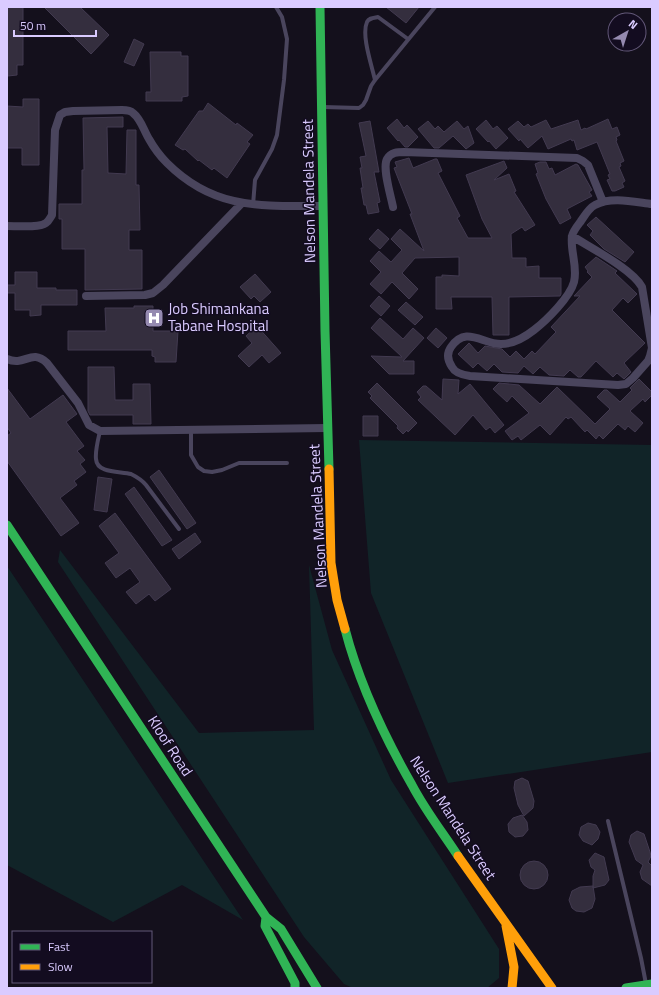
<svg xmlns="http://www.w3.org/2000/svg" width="659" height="995" viewBox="0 0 659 995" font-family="'Titillium Web',sans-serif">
<rect width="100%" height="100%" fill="#14101c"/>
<!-- green -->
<path fill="#112428" d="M359 440 652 445V752L448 783 371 593Z
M60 550 199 733 314 730 309 565 332 650 391 780 499 949V978L487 988H353L344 984 304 937 58 562Z
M7 566 243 920 182 885 113 922 7 865Z"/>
<!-- building -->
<path fill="#342e3e" stroke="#423a50" d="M7 7H23V65H17V75L8 76Z
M44 7H80L109 35 91 54Z
M386 7H419L406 23Z
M134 39 144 44 134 66 124 62Z
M150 52H181V56H188V96L182 97V101H146V92H151Z
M23 99H39V165H22V148H7V106L23 107Z
M208 103 236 125 237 123 253 135 247 142 250 144 227 178 214 168 212 170 199 160 198 161 185 149 183 150 175 145 199 111H203Z
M123 117V127H107L108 173 126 174 127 130H136V185H139L140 230H129V250H142V289L85 290V249H62V219H59V204H82V170H84L83 118Z
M397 119 404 128 407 125 418 137 408 147H405L399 140 398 141 387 128Z
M608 119 612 129 617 127 620 135 616 137 617 140 616 141 624 161 620 163 621 166 619 167 625 181 622 183 624 187 615 191H612L607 180 610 179 608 175 610 174 597 142 577 150 574 140 572 141 571 139 548 149 542 136 528 148 520 139 519 141 508 129 518 121 524 127 528 124 531 127 546 120 551 129 578 120 581 130 585 128 586 129Z
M486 120 493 129 497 126 508 138 496 149 489 141 488 142 476 129Z
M370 121 379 172H374L380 202 377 203 379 212 368 214 366 205H364L361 188H363L360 168H362L360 157 366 156 359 123Z
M428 121 435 129 438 126 444 132 457 121 464 129 468 126 474 143 466 149 453 136 439 148H434L418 129Z
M409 158 413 168 435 159H437L442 171 438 173 460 216 457 218 468 238H492L482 219 466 175 504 161 507 168 494 180 509 174 516 191 514 192 535 225 525 231 522 227 511 234 512 258H526V267L539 266V278H561V294L560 296 509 297V335H493L492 297H451L452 309H436V277H442V275L459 276V257L415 258 402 273 418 289 409 299 392 282 381 294 370 284 381 272 370 261 379 251 391 262 402 250 391 239 400 229 424 251 410 214H412L394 168 397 167 395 162Z
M540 162H546L549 169 552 168 555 175 576 164 578 165 592 190 589 192 592 196 567 209 571 218 560 224 546 199 536 174 538 173 535 164Z
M596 217 634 252 625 262 604 249 590 235 593 231 587 225Z
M378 229 389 239 380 249 369 239Z
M596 257 617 271 615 273 637 294 628 303 623 298 612 310 645 343 624 363 631 372 624 379 617 373 613 377 596 361 581 377H578L570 370 564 376 549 375 540 367 533 374 524 366 518 373 502 372 494 364 487 371 478 363 473 368 458 354 469 343 478 353 485 346 502 349 510 357 516 351 524 359 532 351 535 354 556 332 551 327 580 296H574L592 277 587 272 588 271 585 267Z
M15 272H37V288H56V290H77V305H41V315L30 316V310H15V293H7V285H15Z
M255 274 271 292 260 302 254 296 251 299 240 287Z
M379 296 390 306 381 316 370 306Z
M406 302 423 317 415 325 398 310Z
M134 306H153V331H178L176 362H155V357L152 356V350H68V331H106L105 308H134Z
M380 318 403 339 413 328 424 338 403 361H414V374H389L371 356 402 357 371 328Z
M257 326 281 353 269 363 262 355 249 367 238 356 252 343 246 336Z
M436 328 447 338 438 348 427 338Z
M88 367H114L115 400H133V384H150L151 424H133V415H90L88 411Z
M443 379 459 380 458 394 470 384 504 425 495 433 490 427 486 430 473 415 455 435 418 400 421 397 417 392 423 386H426L442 400Z
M639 379 652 392V395L645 402 643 399 630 411 643 423 635 432 628 426 625 430 618 424 603 439 599 435 596 439 587 430 585 432 571 417 568 419 566 417 550 435 540 425 521 440 518 436 512 440 505 431 529 413 512 396 507 402 493 389 499 383 519 385 540 404 557 387 595 424 610 409 597 397 604 390H607L620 402 632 390 630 388Z
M377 383 417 423 408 432 407 430 403 434 397 428 398 426 370 398 372 396 368 392Z
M7 388 30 419 63 395 77 414 66 422 84 446 77 451 85 460 80 464 86 472 74 481 77 485 60 498 79 523 61 536 7 461V436L11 433 7 427Z
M363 416H378V436H363Z
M159 470 196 523 187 529 150 477Z
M98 477 112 479 107 512 94 510Z
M134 487 172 540 162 546 125 494Z
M115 513 171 589 155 601 149 594 136 604 126 592 140 582 130 568 116 578 105 563 119 553 99 526Z
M195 533 201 542 179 559 172 549Z
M522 778 528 781 534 801 533 808 524 816 518 805 514 788 515 781Z
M522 815 527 822 528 830 523 836 515 837 509 832 508 824 513 818Z
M588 823 596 825 600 832 598 839 592 845 583 841 579 835 581 827Z
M637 831 644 834 650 852 651 856 648 862 652 866V886L642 879 640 872 643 865 636 860 629 842 631 835Z
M595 853 604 857 609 880 605 885 593 888V876L595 870 591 867 589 860Z
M520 875a14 14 0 1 1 28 0a14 14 0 1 1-28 0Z
M593 886 595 899 592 908 584 912 576 911 572 908 569 900 572 891 580 887Z"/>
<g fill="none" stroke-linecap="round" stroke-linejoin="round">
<!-- lane -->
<path stroke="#4a455d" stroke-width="4" d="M375 80C372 66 361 35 367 22 369 18 373 18 378 17L408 39
M323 107 359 108 363 105 366 100 371 86 375 80 435 7
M253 205 255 180 272 149 277 135 284 80 287 39 282 17 276 7
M191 430V455L198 467 204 471 212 472 222 470 239 463H287
M100 431C98 440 95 451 96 459 97 474 121 471 131 474 137 477 142 480 146 485L179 529
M608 821 641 958 646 984"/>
<!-- street -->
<path stroke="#4a455d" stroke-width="8" d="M393 207C391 196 382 168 387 159 391 152 398 152 404 152L577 158 583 161 588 165 603 202
M7 226C17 226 39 228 46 223 49 221 50 218 52 215L55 130 60 115 65 112 73 111 122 110C126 110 130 110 133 113 141 119 144 131 149 139 154 148 160 156 167 163 214 210 261 206 323 206
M572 236C591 248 632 269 642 287L652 348 650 356 648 361 633 378 626 384 618 385 470 376C463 375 455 373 452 367 448 361 446 354 451 347 466 325 482 344 501 344 512 344 525 337 534 330 547 320 570 297 574 282 578 267 570 251 572 236 573 231 578 225 581 221 585 215 589 208 595 205 611 196 635 202 652 204
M86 296 145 295 153 293 163 285 241 204
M7 359C25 367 31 348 47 363L78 403 89 425 100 431 327 428"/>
<!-- fast -->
<path stroke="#30b455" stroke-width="9" d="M320 7 325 331 329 469
M7 525 266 917 265 926 295 983V988
M345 629C359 683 384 736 412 785 425 810 443 833 458 856
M266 917 281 929 317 988
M626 988 652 984"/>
<!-- slow -->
<path stroke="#ff9f0a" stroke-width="9" d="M329 469 331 563 337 600 345 629
M458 856 552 988
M506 926 514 967 512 988"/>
</g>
<!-- icons -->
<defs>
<symbol id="hospital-square" viewBox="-11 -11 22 22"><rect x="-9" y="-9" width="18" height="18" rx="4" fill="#958ab0" stroke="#130c20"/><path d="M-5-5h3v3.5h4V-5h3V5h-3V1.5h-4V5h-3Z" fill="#fff"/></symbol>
</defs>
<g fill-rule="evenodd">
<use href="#hospital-square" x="143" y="307" width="22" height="22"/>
</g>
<g text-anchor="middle" stroke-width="3" stroke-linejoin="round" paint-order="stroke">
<!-- street labels -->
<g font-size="15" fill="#dacbff" stroke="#130c20">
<text transform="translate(309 191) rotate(-91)" y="5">Nelson Mandela Street</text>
<text transform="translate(318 516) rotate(-93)" y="5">Nelson Mandela Street</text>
<text transform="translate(170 746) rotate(57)" y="5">Kloof Road</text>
<text transform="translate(453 818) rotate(57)" y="5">Nelson Mandela Street</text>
</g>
<!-- poi labels -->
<g font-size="15" fill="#dacbff" stroke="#130c20" text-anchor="start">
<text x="168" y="314">Job Shimankana<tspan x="168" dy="17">Tabane Hospital</tspan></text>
</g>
</g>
<!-- border -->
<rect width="659" height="995" fill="none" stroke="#dacbff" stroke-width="16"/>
<!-- legend -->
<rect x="12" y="931" width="140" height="52" fill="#130c20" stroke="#635879"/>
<rect x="20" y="944" width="20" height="6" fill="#30b455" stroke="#635879"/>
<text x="48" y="951" font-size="12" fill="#dacbff">Fast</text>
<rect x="20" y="964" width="20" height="6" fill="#ff9f0a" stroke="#635879"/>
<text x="48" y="971" font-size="12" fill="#dacbff">Slow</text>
<!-- north arrow -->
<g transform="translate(627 32) rotate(39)"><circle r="19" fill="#130c20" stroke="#635879"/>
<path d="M0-3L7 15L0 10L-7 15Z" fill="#958ab0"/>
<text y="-6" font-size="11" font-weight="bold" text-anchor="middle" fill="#dacbff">N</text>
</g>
<!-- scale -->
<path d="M14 30v6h82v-6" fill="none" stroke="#dacbff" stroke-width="2"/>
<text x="20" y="30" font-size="12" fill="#dacbff" stroke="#130c20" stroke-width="3" paint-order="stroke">50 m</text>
</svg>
